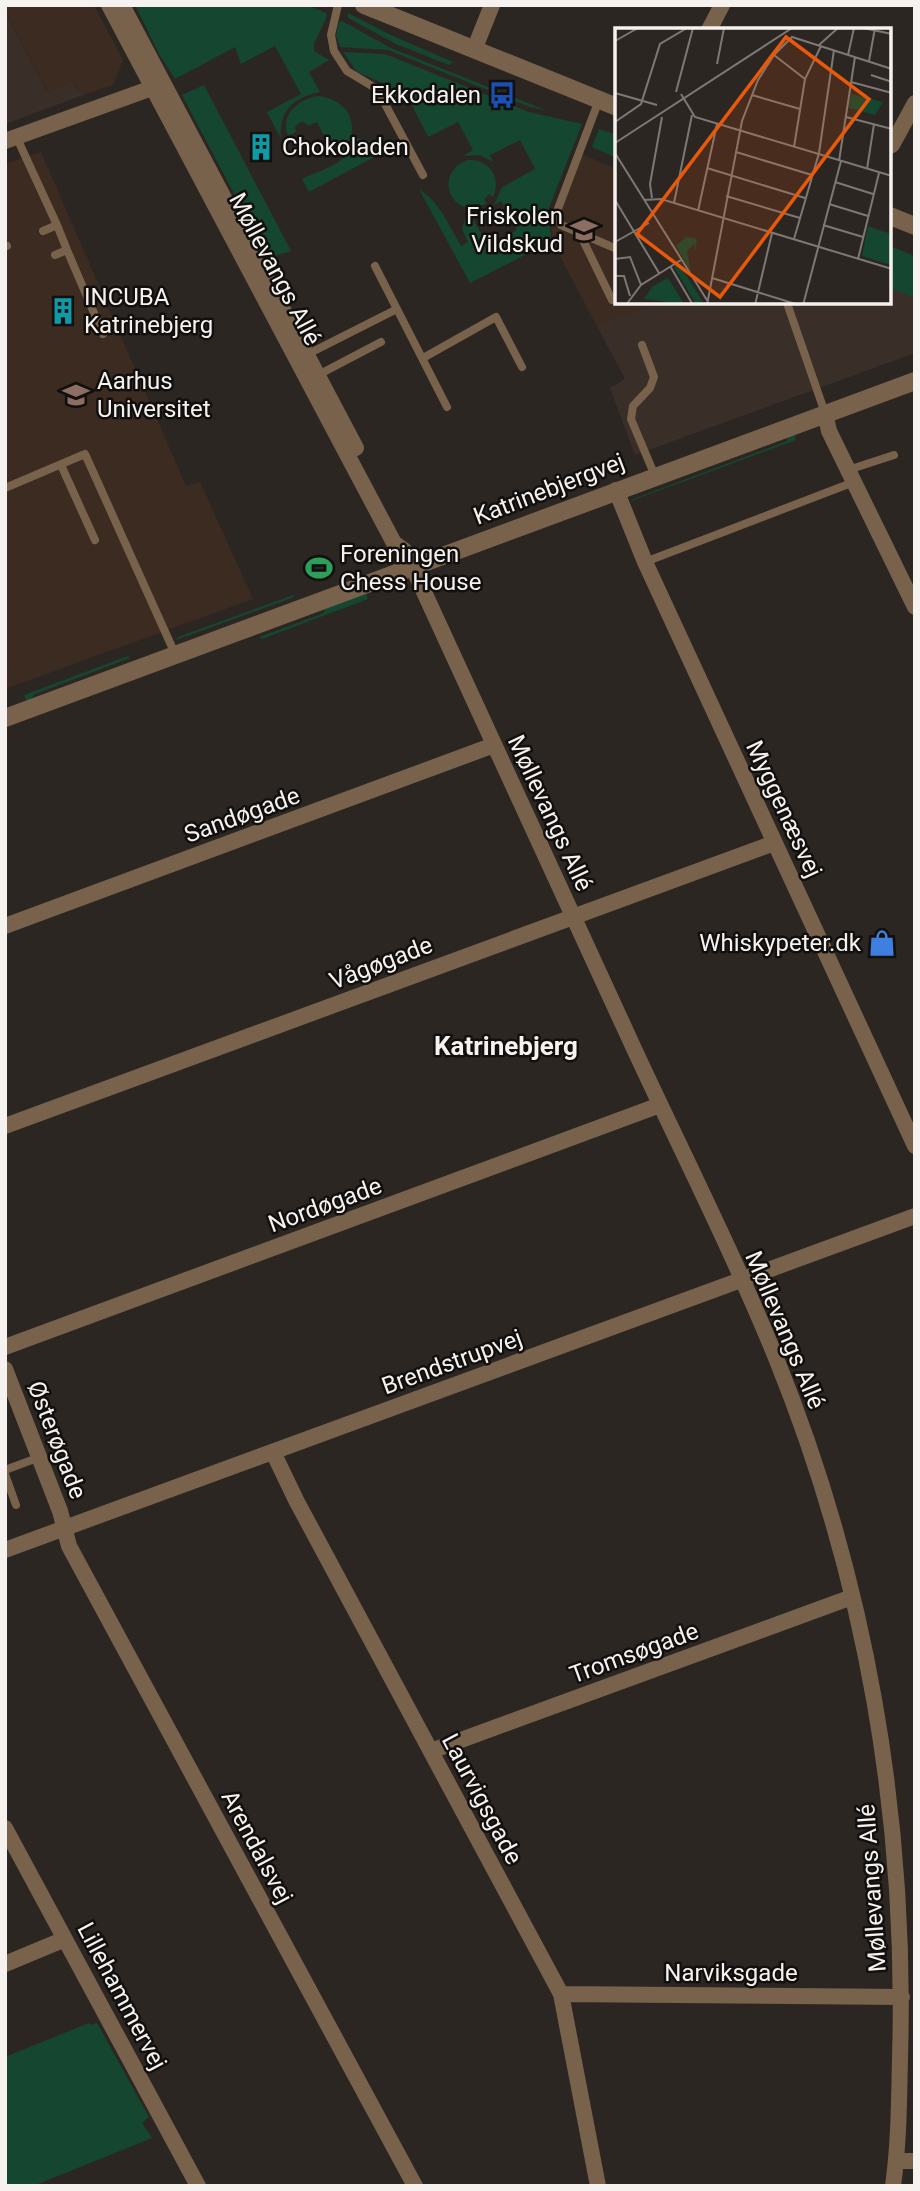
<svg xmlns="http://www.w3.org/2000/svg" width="920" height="2191" viewBox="0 0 920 2191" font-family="Roboto,sans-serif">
<rect width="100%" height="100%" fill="#2c2623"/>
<!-- built -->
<path fill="#392e28" d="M5 11 47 92 72 80 77 88 86 94 5 124Z
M576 152 617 169V303H890V285L915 296V353L635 455 610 388 625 379 552 241 551 219Z"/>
<!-- education -->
<path fill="#3b2b20" d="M5 5H94L123 60 113 85 86 94 77 88 72 80 48 93 5 11Z
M41 152 186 486 200 482 253 599 5 689V164Z
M576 152 617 170V303H657L597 326 552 241 551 219Z"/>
<!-- green -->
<path fill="#154630" d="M135 5H307L326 13 327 16 314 44V51L329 60 309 72 320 92C293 98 279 110 281 139L267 112 301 94 275 46 241 64 235 47 175 79 159 54Z
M348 13 393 36 453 62 449 65 396 44 348 18Z
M342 21 391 48 548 111 530 107 388 50 340 47 336 35 339 22Z
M343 52 385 54 529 112 582 124 547 213 552 241 470 283 419 189C440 203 449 225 461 246L468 242 462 229 467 212H480L472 217 487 245 517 230 501 201 494 205 502 187 535 169 520 140 490 155 493 162 480 155 463 156 473 150 458 122 428 137 407 95 396 100 388 85 357 72Z
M204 85 291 251 268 258 182 95Z
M318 96C354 100 364 135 336 158L317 122 308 126 304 122 299 123 295 127 296 132 288 136C279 115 299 99 318 96Z
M599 129 617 135V158L592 147Z
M356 138 371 141 378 155 309 192 302 179C326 167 346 166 356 138Z
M468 160C489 159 502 177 493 197L489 194 484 200 487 203C452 223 431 173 468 160Z
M890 246 915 256V298L890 288Z
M794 434 796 440 631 501 633 499 787 441 788 437Z
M366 593 368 599 262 639 259 637 324 613 325 607Z
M296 594 292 598 176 640 178 637Z
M128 656 130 658 35 694 30 700 26 701 24 695Z
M89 2023 91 2025 97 2023 149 2117 142 2123 152 2138 33 2186H5V2057Z"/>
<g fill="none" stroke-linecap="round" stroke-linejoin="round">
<!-- service -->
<path stroke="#79624b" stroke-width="8" d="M338 5 331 35 334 51 347 71 377 89 423 175
M599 100 556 214 561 225 617 249
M16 136 57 225 43 231
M579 232 612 300 617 298
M5 247 7 246
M67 250 103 334
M55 255 67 250 57 225
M375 266 447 407
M787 303 825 413
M642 345 654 377 650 388 633 406 631 419 655 476
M306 355 397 309
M423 358 496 317 522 367
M318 375 381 342
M61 465 95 540
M848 470 894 455
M5 488 85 454 176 656
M645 562 854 482
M5 1470 40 1457
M5 1474 16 1505"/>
<!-- minor -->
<path stroke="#79624b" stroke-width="16" d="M109 5 394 543 404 550 413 568C488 729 562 891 636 1053 683 1154 734 1255 776 1358 866 1580 907 1818 900 2057 899 2100 899 2143 893 2186
M122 5 356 448
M709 30 722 5
M474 50 492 5
M5 141 152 88
M892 145 915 103
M825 413 829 431 915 607
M616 490 645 562 915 1146
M5 926 494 745
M5 1126C262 1033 517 935 774 843
M5 1347 660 1105
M5 1369 60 1511 69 1546 415 2186
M273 1452 296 1500 561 1994 598 2186
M5 1550 915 1216
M431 1751 852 1597
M5 1828 198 2186
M5 1964 65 1939
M561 1994 902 1997
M896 2161H915"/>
<!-- tertiary -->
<path stroke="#79624b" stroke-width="18" d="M364 5 617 107
M890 216 915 226
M5 718 915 381"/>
</g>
<!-- icons -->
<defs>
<symbol id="bus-bare" viewBox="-9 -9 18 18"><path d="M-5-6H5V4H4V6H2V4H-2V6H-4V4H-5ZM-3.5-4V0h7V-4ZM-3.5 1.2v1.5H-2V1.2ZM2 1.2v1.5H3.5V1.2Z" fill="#1a4fb4" stroke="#12100e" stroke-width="2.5" paint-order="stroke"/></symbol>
<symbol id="building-bare" viewBox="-9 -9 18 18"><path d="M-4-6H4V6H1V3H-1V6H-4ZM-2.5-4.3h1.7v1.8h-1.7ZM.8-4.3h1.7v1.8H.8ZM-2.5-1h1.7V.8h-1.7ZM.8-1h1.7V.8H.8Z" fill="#0f9aa8" stroke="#12100e" stroke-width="2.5" paint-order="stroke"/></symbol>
<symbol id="school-bare" viewBox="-9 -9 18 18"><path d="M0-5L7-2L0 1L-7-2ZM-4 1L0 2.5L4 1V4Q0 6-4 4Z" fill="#8d6e63" stroke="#12100e" stroke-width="2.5" paint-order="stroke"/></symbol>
<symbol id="university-bare" viewBox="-9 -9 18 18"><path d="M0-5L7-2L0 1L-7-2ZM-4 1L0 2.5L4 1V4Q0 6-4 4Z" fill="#8d6e63" stroke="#12100e" stroke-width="2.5" paint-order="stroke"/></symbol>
<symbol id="stadium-bare" viewBox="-9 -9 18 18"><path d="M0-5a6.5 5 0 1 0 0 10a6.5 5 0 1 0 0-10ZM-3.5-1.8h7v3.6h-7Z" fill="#2e9e5b" stroke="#12100e" stroke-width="2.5" paint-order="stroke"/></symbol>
<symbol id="shop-bare" viewBox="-9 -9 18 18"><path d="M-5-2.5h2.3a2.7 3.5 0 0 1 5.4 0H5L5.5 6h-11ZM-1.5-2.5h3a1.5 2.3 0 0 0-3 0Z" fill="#3f7fe0" stroke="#12100e" stroke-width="2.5" paint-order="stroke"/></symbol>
</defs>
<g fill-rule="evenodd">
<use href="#bus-bare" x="483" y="76" width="38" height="38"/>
<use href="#building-bare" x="242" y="128" width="38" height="38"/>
<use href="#school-bare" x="565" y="211" width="38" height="38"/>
<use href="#building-bare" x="44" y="292" width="38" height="38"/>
<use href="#university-bare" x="57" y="376" width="38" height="38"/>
<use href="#stadium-bare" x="300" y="549" width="38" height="38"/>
<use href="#shop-bare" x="863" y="924" width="38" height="38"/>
</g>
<g text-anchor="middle" stroke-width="5" stroke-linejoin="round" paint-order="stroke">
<!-- poi labels -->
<g font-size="24" fill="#f6f2f0" stroke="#12100e" text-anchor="start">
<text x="481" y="103" text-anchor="end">Ekkodalen</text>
<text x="282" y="155">Chokoladen</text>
<text x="563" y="224" text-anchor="end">Friskolen<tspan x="563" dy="28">Vildskud</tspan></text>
<text x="84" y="305">INCUBA<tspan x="84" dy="28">Katrinebjerg</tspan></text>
<text x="97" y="389">Aarhus<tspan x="97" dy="28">Universitet</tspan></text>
<text x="340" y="562">Foreningen<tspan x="340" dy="28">Chess House</tspan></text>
<text x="861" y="951" text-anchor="end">Whiskypeter.dk</text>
</g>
<!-- street labels -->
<g font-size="24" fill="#f6f2f0" stroke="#12100e">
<text transform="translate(275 269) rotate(62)" y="8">Møllevangs Allé</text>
<text transform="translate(549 489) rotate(-21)" y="8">Katrinebjergvej</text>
<text transform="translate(784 809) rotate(65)" y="8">Myggenæsvej</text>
<text transform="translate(550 813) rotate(65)" y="8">Møllevangs Allé</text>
<text transform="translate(242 815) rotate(-20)" y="8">Sandøgade</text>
<text transform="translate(381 963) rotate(-21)" y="8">Vågøgade</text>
<text transform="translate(325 1205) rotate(-20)" y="8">Nordøgade</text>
<text transform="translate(785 1330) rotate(67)" y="8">Møllevangs Allé</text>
<text transform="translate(452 1362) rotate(-20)" y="8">Brendstrupvej</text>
<text transform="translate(57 1440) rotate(69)" y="8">Østerøgade</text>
<text transform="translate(634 1653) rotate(-20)" y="8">Tromsøgade</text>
<text transform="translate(482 1799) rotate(62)" y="8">Laurvigsgade</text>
<text transform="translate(257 1847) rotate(62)" y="8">Arendalsvej</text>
<text transform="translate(872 1888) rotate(-94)" y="8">Møllevangs Allé</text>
<text x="731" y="1981">Narviksgade</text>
<text transform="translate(122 1996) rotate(62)" y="8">Lillehammervej</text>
</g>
<!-- neighbourhood labels -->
<g font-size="26" font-weight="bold" fill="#f6f2f0" stroke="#12100e">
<text x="506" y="1055">Katrinebjerg</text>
</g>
</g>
<!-- overview -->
<g transform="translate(615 28)">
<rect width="276" height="276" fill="#2c2623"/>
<path d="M236 66 268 74 260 87 234 80ZM253 198 276 206V237L247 228ZM71 209 82 211 80 223 79 216 72 223 76 244 61 218ZM64 236 89 276H81L59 239ZM53 250 69 276 29 271 37 259Z" fill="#154630"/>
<path fill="none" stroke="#7d7875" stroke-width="2" d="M248 0 277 6M0 13 23 0M204 17 223 0M159 27 190 51M233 27 239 0M254 33 260 0M102 36 109 0M256 47 277 54M236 54 277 65M61 64 78 0M0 65 42 77M66 66 80 89 277 148M137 67 185 81M231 89 277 101M0 94 26 76 45 16 72 0M0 115 177 0M179 119 190 51 206 18M121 124 197 147M0 125 95 277M224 133 240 29M92 140 190 170M252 141 259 96M220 154 258 166M111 168 185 190M37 170 35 156 47 89M0 172 44 245M29 172 46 171 277 241M59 175 77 87M214 176 253 188M83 183 102 96M208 197 248 209M179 211 204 125 219 22M0 214 34 195M0 231 15 229 26 257M243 231 264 145M55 238 78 277M0 248H9L15 268M97 250 184 277M11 277 26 257 66 232M92 277 127 93 143 52 159 27 177 9 277 41M140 277 157 205M188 277 226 133"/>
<path fill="#e8590c" fill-opacity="0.15" stroke="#e8590c" stroke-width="3.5" d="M171 9 254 71 105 269 22 206Z"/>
<rect width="276" height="276" fill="none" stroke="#f6f2f0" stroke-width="3.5"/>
</g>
<!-- border -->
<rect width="920" height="2191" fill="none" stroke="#f6f2f0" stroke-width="14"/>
</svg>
